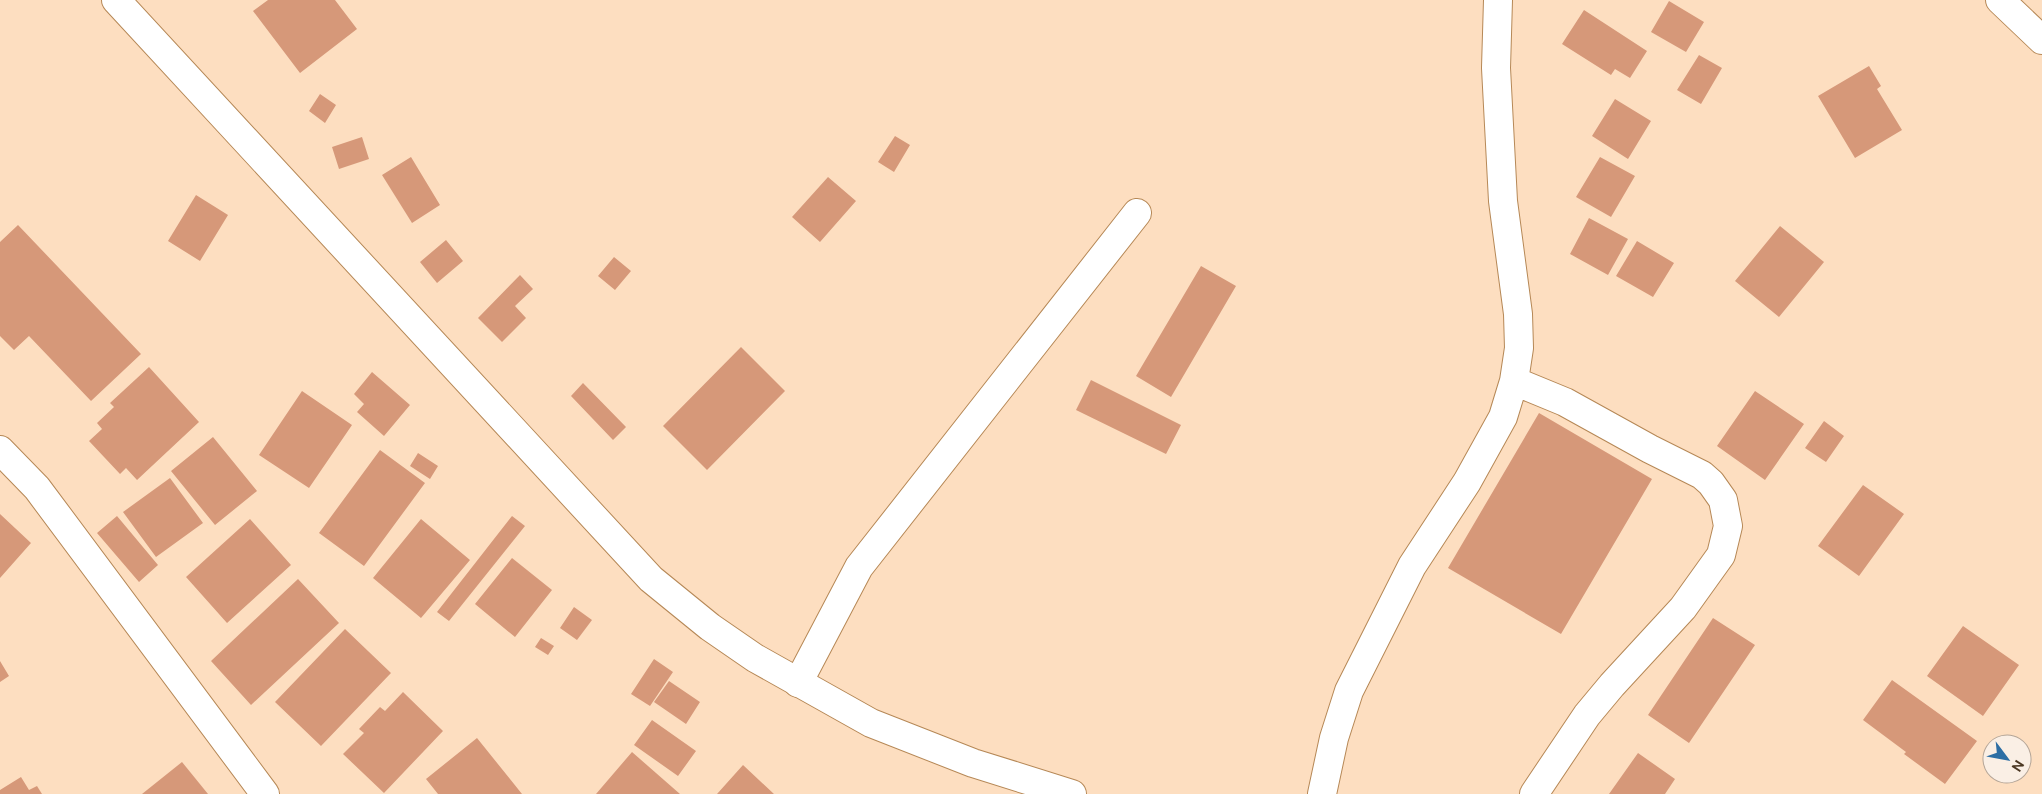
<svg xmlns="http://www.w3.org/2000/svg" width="2042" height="794" viewBox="0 0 2042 794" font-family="'DM Sans',sans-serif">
<rect width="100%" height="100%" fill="#fddec0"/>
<!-- building -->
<path fill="#d69879" d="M268 0H335L357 29 300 73 253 11Z
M1669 1 1704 22 1686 52 1651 32Z
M1584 10 1647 51 1630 78 1615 69 1611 75 1562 44Z
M1699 55 1722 68 1701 104 1677 90Z
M1869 66 1881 86 1877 89 1902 130 1855 158 1818 96Z
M320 94 336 105 325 123 309 111Z
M1615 99 1651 121 1628 159 1592 136Z
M895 136 910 145 894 172 878 162Z
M362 137 369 159 339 169 332 147Z
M411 157 440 205 412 223 382 175Z
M1600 157 1635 176 1611 217 1576 197Z
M828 177 856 201 820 242 792 217Z
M196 195 228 215 200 261 168 241Z
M1589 218 1628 239 1608 275 1570 254Z
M18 225 141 354 91 401 29 336 14 350 0 336V242Z
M1780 226 1824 262 1779 317 1735 281Z
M446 240 463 261 437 283 420 262Z
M1637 241 1674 263 1653 297 1616 276Z
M614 257 631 271 615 290 598 276Z
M1201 266 1236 286 1171 397 1136 376Z
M520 275 533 289 515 306 526 318 502 342 478 318Z
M741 347 785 391 707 470 663 426Z
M149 367 199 422 137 480 126 468 120 474 89 441 102 429 97 423 114 407 110 403Z
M372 372 410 405 384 436 357 412 364 404 354 394Z
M1091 380 1181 425 1166 454 1076 410Z
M583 383 626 427 613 440 571 396Z
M302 391 352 425 309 488 259 455Z
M1755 391 1804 424 1765 480 1717 446Z
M1539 413 1652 479 1561 634 1448 568Z
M1824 421 1844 436 1826 462 1805 448Z
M213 437 257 491 215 525 171 471Z
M380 450 425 483 364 566 319 533Z
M418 453 438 466 430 479 410 466Z
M170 478 203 523 156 557 123 512Z
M1863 485 1904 514 1859 576 1818 546Z
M0 514 31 543 0 578Z
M117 516 158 565 139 582 97 533Z
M512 516 525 526 449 621 437 612Z
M250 519 291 565 227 623 186 577Z
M421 519 470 560 421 618 373 578Z
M512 558 552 590 515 637 475 604Z
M298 579 339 623 251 705 211 661Z
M574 607 592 620 577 640 560 628Z
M1713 618 1755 645 1689 743 1648 715Z
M1963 626 2019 665 1983 716 1927 676Z
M345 629 391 673 321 746 275 702Z
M541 638 554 646 548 655 535 647Z
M654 659 673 672 650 706 631 694Z
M0 661 9 676 0 682Z
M1892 680 1977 741 1945 784 1904 754 1906 752 1863 720Z
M669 681 700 702 686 724 654 702Z
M403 692 443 731 384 793 343 754 364 733 359 729 380 707 385 711Z
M652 720 696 751 678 776 634 745Z
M477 738 522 794H438L426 779Z
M632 752 680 794H596Z
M1638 753 1675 779 1665 794H1609Z
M182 762 208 794H142Z
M743 765 774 794H717Z
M21 777 29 790 37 786 42 794H0V790Z"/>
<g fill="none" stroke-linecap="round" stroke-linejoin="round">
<defs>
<path id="street" d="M2000 0 2042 40
M1514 381 1565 402 1650 449 1702 475 1711 483 1723 500 1728 526 1721 555 1683 608 1612 685 1587 715 1534 794
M0 450 37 488 265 794
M798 683 859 567 1137 213
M1322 794 1334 738 1349 691 1412 566 1467 482 1503 417 1514 381 1519 348 1518 314 1503 201 1496 68 1498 0"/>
<path id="secondary" d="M116 0 651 579 710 627 755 658 871 723 973 763 1072 794"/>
</defs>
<!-- street casing -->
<use href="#street" stroke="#b68856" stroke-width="30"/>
<!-- secondary casing -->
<use href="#secondary" stroke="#b68856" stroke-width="30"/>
<!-- street -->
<use href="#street" stroke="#fff" stroke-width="28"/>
<!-- secondary -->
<use href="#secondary" stroke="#fff" stroke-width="28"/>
</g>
<!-- north arrow -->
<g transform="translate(2007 759) rotate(122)"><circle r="24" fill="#faefe5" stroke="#b4a597"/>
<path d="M0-4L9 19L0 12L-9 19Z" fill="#2d6ea4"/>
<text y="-8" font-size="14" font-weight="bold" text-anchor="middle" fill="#4b3722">N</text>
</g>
</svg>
